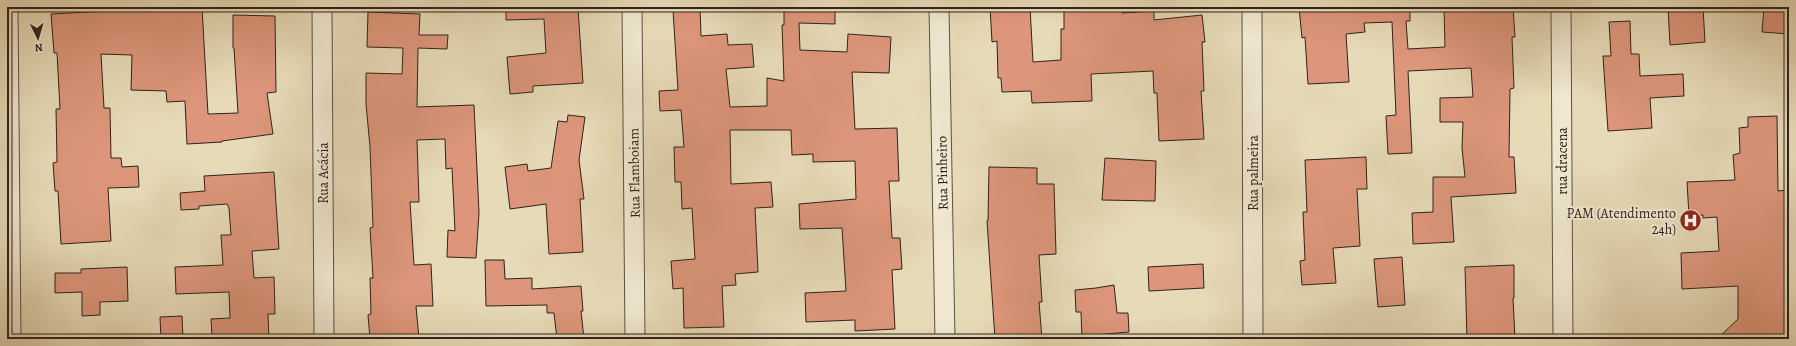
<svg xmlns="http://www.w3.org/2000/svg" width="1796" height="346" viewBox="0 0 1796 346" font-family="Alegreya,serif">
<rect width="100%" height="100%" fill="#e7dab7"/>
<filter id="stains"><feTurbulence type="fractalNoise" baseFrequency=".005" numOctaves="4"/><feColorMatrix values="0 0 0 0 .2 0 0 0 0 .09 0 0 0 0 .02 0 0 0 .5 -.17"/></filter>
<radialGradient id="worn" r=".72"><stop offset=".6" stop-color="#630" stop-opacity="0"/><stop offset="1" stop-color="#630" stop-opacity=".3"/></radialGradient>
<!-- building -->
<path fill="#dd967b" stroke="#2f221d" d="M124 7H202L208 114 238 113 234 48H233V15L275 16 276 92 267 93 273 134 222 141V142L187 144 185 101 167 102 166 91 131 90 132 55 101 54 104 108H110L111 158H121L122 167 138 166 139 187 108 188 111 241 61 244 58 191H55L53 163 57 162 56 109H60L57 53H54L51 14 124 10Z
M506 7H550V10L578 8 583 83 533 86V92L510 94 507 57 546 53 544 19 506 20Z
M679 7H700L701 36 727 34 728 45 752 44 754 67 726 69 730 107 767 106V78L784 81 782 25H784V7H835V24L799 23 800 50 847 52 848 34 891 37 889 73 852 72 855 129 897 128 899 181H889L892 238H900L902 269 892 270 895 329 855 331V320L806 322 805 293 846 291 842 228 800 229 799 204 856 199 855 161 813 162V154L792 155 791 130H730L731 184 771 182 773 207 755 208 758 272 735 274 736 285 722 286 724 327 684 328 683 288 673 289 671 261 695 259 692 208 682 209 681 182H675L674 147H684L681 110 660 111 659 91 678 90 673 10H680Z
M990 7H1030L1033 62 1061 60V29H1064V7H1121L1122 13 1154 11V20L1202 15 1205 42H1202L1204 91H1201L1204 139 1159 141 1157 93H1154L1153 71 1091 74 1092 101 1032 103 1031 91 1002 92 1001 78H998L997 41 992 42Z
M1299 7H1410V21H1406L1408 49 1445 47 1444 8 1513 7 1515 37H1512L1514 88 1510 89 1509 157H1514L1516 193 1451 197 1454 242 1413 244 1412 213 1433 212V177H1465L1462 148 1463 122H1440V98L1473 97 1471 68 1408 71 1412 153 1388 154 1386 116 1396 115 1392 22 1364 23 1365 32 1346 34 1349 82 1308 84 1305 37 1302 38Z
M1668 7H1703L1705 42 1670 45Z
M1764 7H1789V34L1762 32Z
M368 12 420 14 419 35H448L447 49 418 48 417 107 474 105 479 213 476 258 447 257 448 230 455 231 452 168 446 169 445 139 417 140 419 202H410L414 265 431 264 433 306H416L419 339H370L368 315 371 314 370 278H373L370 228 373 227 370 147 366 104V73L402 74 403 48 367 47Z
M1630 21 1631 54H1639L1640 76 1683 74 1684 96 1650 98 1652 128 1608 131 1603 56H1611L1609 22Z
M568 115 585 117 579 160 584 199H580L583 252 549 254 546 204 510 209 505 167 527 164 528 171 551 168 558 121 567 122Z
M1777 116 1778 191 1789 190V335H1771V339H1717L1738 319V286L1682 289 1681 253 1719 251 1717 217 1703 218V215L1689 216 1687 182 1735 180 1733 155 1740 153 1739 128 1748 127V117Z
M1366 157 1367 189H1357L1360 246 1333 248 1336 283 1302 285 1300 261 1305 260 1303 212H1307L1305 160Z
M1105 158 1156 161 1155 201 1102 200Z
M989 167 1037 168V184H1054L1056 254 1039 255 1042 302H1039L1042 339H995L987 221H988Z
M274 172 279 249 252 251 254 278 274 277 275 314H268L269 339H218V336H212L211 319 230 318 229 292 176 294 175 267 223 265 221 235H231L229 208 227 204 199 206V209L181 210 180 193 205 191 204 176Z
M1402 257 1405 305 1378 307 1374 259Z
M485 260H504L505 279 532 278V289L581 286 583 311H581L584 339H557L554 313H547V305L486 306Z
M1203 264 1204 288 1149 291 1148 267Z
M1514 265V298H1513L1515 339H1467L1465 267Z
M127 267 128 301 100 302V315L82 316V292L55 293V273H81V269Z
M1114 285 1117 313H1128L1129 332 1095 335V339H1082L1081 312H1076L1075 290 1096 288Z
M182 316 183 339H161L160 317Z"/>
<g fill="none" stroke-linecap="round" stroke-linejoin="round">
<defs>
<path id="street" d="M8 7 11 339
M322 7 324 339
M632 7 635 339
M939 7 945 339
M1252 7 1253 339
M1561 7 1563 339"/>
</defs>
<!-- street casing -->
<use href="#street" stroke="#5d5044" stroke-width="21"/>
<!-- street -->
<use href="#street" stroke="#efe7d0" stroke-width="19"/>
</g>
<!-- icons -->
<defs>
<symbol id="hospital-disc" viewBox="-11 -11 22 22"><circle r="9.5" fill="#8f2418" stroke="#efe7d0"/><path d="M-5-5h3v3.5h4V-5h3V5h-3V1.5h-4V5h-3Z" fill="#fff"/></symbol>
</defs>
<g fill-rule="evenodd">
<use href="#hospital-disc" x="1678" y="208" width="25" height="25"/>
</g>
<g text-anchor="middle" stroke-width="4" stroke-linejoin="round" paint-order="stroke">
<!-- street labels -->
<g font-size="14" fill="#2f221d" stroke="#efe7d0">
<text transform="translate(1562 161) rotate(-90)" y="5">rua dracena</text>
<text transform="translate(323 173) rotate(-90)" y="5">Rua Acácia</text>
<text transform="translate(634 173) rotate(-91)" y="5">Rua Flamboiam</text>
<text transform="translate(942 173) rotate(-91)" y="5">Rua Pinheiro</text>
<text transform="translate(1253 173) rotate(-90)" y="5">Rua palmeira</text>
</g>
<!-- poi labels -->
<g font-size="14" fill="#2f221d" stroke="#efe7d0" text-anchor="end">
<text x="1676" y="218">PAM (Atendimento<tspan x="1676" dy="16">24h)</tspan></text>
</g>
</g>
<!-- margin -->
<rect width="1796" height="346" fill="none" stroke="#e7dab7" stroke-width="24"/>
<rect x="8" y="8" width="1780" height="330" fill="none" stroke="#2f221d" stroke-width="2"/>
<rect x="12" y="12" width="1772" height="322" fill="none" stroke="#2f221d"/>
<!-- north arrow -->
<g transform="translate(38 38) rotate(175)" stroke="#efe7d0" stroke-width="3" paint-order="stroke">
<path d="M0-3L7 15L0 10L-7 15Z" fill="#2f221d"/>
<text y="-6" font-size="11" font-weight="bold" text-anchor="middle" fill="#2f221d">N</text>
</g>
<rect width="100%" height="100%" filter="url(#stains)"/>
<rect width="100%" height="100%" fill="url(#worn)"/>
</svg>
